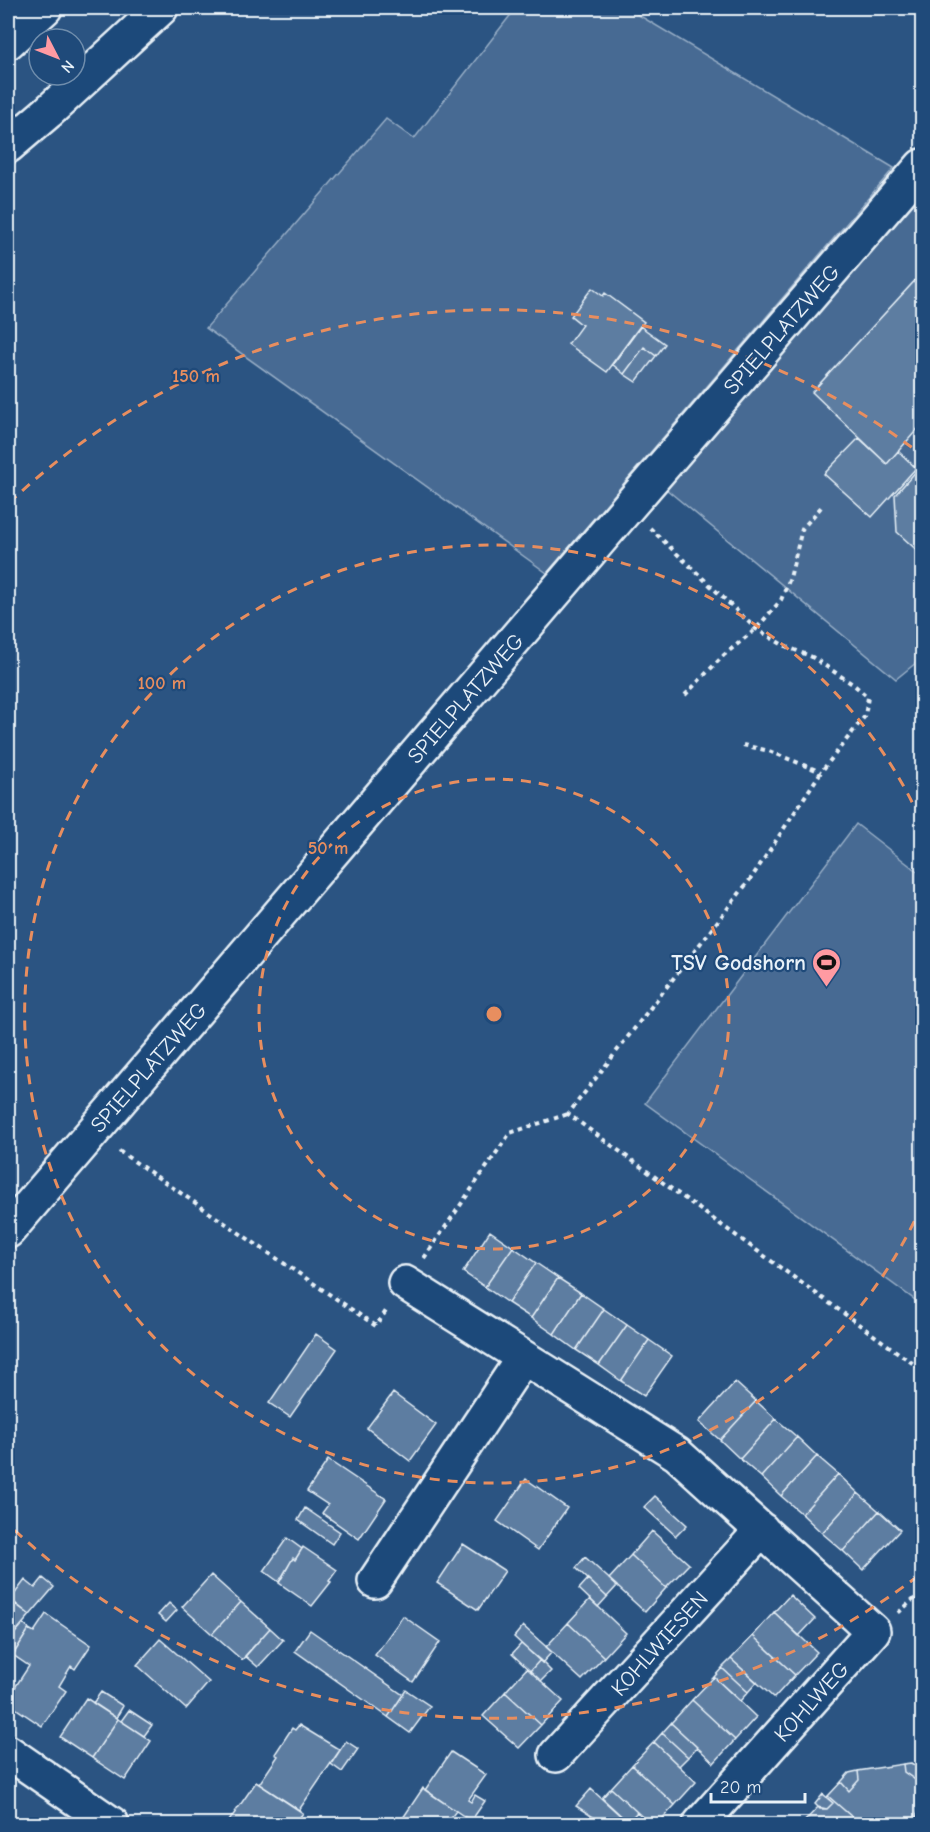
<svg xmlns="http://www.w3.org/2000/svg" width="930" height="1832" viewBox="0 0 930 1832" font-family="'Comic Neue',sans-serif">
<rect width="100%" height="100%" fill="#2b5482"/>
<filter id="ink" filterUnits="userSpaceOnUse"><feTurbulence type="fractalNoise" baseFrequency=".0167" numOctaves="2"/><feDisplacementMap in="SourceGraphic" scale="12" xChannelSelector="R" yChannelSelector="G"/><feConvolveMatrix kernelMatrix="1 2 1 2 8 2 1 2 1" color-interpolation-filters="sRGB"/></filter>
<g filter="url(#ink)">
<!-- green -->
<path fill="#476b93" stroke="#98aec6" stroke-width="1.5" d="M516 8H627L894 168 547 573 206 328 386 119 414 139Z
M922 193V658L896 679 666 489Z
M856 824 918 872 922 866V1305L645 1103Z"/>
<!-- building -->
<path fill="#5d7da1" stroke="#e8f1f8" stroke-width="1.5" d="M922 273V424L887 464 812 392Z
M592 288 603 296 605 293 644 322 607 372 568 344 582 325 571 316Z
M640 326 665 344 656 356 644 347 624 374 612 364Z
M644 347 656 356 636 382 624 374Z
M859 438 887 464 898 451 916 468 872 517 824 474Z
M919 468H922V555L897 532 895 495Z
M490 1231 513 1247 485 1287 463 1272Z
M513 1247 536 1263 508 1303 485 1287Z
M536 1263 558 1278 531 1318 508 1303Z
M558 1278 581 1293 554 1334 531 1318Z
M581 1293 604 1309 576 1350 554 1334Z
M604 1309 627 1325 599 1365 576 1350Z
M627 1325 649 1340 621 1381 599 1365Z
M316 1334 337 1349 290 1417 269 1403Z
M649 1340 672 1356 644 1396 621 1381Z
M735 1382 756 1401 720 1440 699 1422Z
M393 1393 436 1425 410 1461 367 1428Z
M756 1401 776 1419 740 1459 720 1440Z
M776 1419 797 1437 761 1477 740 1459Z
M797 1437 817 1456 781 1496 761 1477Z
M817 1456 838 1474 802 1514 781 1496Z
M328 1460 386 1499 359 1539 322 1513 328 1505 307 1491Z
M838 1474 858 1493 822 1533 802 1514Z
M526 1479 567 1508 538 1550 497 1521Z
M858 1493 879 1511 843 1551 822 1533Z
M655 1496 687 1525 676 1536 644 1507Z
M305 1508 340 1532 332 1544 298 1520Z
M879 1511 900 1530 863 1570 843 1551Z
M652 1531 689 1564 666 1588 631 1555Z
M287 1538 302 1549 295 1560 293 1558 279 1582 264 1571Z
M463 1544 505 1571 478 1610 437 1583Z
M303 1547 337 1570 329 1581 331 1582 312 1606 279 1583 293 1558 295 1560Z
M631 1555 666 1588 645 1612 609 1579Z
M585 1557 617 1586 607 1597 576 1568Z
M211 1575 241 1602 212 1634 182 1607Z
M43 1578 54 1587 30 1615 10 1600 25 1580 35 1588Z
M588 1579 607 1597 598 1607 579 1589Z
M790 1595 815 1619 799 1636 774 1612Z
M8 1598 16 1604 8 1616Z
M590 1599 626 1633 604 1657 568 1623Z
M241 1602 270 1628 242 1660 212 1634Z
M169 1603 177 1610 166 1622 158 1615Z
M16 1604 30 1615 8 1641V1616Z
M774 1612 817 1652 795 1675 753 1636Z
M46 1614 91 1645 75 1669 71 1666 59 1686 66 1691 42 1726 8 1703V1698L29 1666 13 1655 29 1629 34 1632Z
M403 1616 440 1642 413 1682 375 1655Z
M568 1623 604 1657 582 1680 546 1647Z
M23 1624 29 1629 13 1655 8 1652V1641Z
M523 1626 552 1652 542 1663 514 1637Z
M270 1628 283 1640 258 1667 245 1656Z
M310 1630 403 1695 388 1717 295 1651Z
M753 1636 795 1675 774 1698 731 1659Z
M160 1639 209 1682 186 1709 137 1665Z
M521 1644 540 1660 530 1671 512 1654Z
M731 1659 757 1682 748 1692 722 1668Z
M540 1660 551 1671 541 1681 530 1671Z
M527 1668 563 1701 541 1725 505 1692Z
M722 1668 748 1692 740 1701 714 1677Z
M714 1677 756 1717 735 1740 692 1700Z
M406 1690 430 1706 410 1733 388 1717Z
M101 1692 123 1706 116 1718 93 1703Z
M505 1692 541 1725 519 1748 483 1716Z
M86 1698 118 1719 92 1758 60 1737Z
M692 1700 735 1740 714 1763 671 1723Z
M129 1710 152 1725 144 1736 121 1721Z
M118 1719 151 1741 125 1780 92 1758Z
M671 1723 697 1747 688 1757 662 1733Z
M299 1725 340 1750 299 1810 259 1784 278 1756 275 1754 292 1728 295 1730Z
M662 1733 688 1757 679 1766 654 1742Z
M346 1741 358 1749 342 1772 331 1764Z
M654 1742 696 1782 675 1805 632 1765Z
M451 1752 486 1775 468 1800 471 1802 475 1795 485 1801 471 1821 425 1790Z
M911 1763 922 1770 917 1781 904 1772 903 1764Z
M903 1764 904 1772 917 1781 922 1770V1806L912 1824H860L828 1796 841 1782 849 1791 859 1780 858 1771Z
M632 1765 675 1805 657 1824H650L611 1788Z
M858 1771 859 1780 849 1791 841 1782 849 1773Z
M256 1782 303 1813 295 1824H227Z
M423 1788 456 1811 446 1824H399Z
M611 1788 637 1812 628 1822 602 1798Z
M591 1789 623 1818 617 1824H604L576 1806Z
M823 1794 833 1803 827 1809H820L815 1804Z
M828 1796 860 1824H802L818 1807 827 1809 833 1803 827 1798Z
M922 1806V1824H912Z"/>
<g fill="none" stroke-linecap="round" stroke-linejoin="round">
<defs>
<path id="minor" d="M8 1231 628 507 922 166
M405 1283 677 1454 873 1631 700 1824
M375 1581 523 1358
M8 1752 112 1824
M556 1755 762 1530"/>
<path id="highway" d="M8 42 45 8
M8 146 48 112 161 8"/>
</defs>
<!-- minor casing -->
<use href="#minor" stroke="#e8f1f8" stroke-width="38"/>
<!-- highway casing -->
<use href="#highway" stroke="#e8f1f8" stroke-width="38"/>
<!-- path -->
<path stroke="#e8f1f8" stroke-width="4" stroke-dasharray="4.5 4.5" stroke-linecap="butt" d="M650 528 756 629 783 645 812 657 854 685 868 697 865 716 821 772 752 877 568 1114 922 1370
M685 695 724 655 756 629 781 600 790 578 802 529 823 505
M743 745 769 751 821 772
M119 1151 376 1326 388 1308
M424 1258 510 1133 568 1114
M898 1613 922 1592"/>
<!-- minor -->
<use href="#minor" stroke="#1f4a7a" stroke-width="33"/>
<!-- highway -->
<use href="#highway" stroke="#1f4a7a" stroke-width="33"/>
</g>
</g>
<!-- distance rings -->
<g fill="none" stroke="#e88e5f" stroke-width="3" stroke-dasharray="10 8">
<circle cx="494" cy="1014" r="235"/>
<path d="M922 1205A469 469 0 1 1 922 823"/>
<path d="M918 1576A704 704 0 0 1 9 1525M9 503A704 704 0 0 1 918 452"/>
</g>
<!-- icons -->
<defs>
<symbol id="stadium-pin" viewBox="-11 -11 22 30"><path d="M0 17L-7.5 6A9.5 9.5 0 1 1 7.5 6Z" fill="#ff9aa2" stroke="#1f4a7a"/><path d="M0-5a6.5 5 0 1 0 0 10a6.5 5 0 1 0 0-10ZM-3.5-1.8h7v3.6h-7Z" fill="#111"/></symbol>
</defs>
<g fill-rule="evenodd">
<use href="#stadium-pin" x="810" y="946" width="33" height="45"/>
</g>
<g text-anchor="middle" stroke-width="4.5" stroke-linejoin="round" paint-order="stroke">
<!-- street labels -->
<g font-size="22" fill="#e8f1f8" stroke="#1f4a7a">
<text transform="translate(781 329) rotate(-49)" y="8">SPIELPLATZWEG</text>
<text transform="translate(465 698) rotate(-49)" y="8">SPIELPLATZWEG</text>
<text transform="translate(148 1067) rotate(-49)" y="8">SPIELPLATZWEG</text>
<text transform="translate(659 1643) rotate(-48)" y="8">KOHLWIESEN</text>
<text transform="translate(811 1701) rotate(-48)" y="8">KOHLWEG</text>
</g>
<!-- poi labels -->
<g font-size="22" font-weight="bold" fill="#e8f1f8" stroke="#1f4a7a" text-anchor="end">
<text x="806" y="970">TSV Godshorn</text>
</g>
</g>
<circle cx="494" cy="1014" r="9" fill="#e88e5f" stroke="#1f4a7a" stroke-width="3"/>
<g font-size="18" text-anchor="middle" font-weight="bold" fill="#e88e5f" stroke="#1f4a7a" stroke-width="4.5" stroke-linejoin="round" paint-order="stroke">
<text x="196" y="382">150 m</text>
<text x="162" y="689">100 m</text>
<text x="328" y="854">50 m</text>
</g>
<!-- margin -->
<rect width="930" height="1832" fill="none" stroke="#1f4a7a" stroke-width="30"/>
<rect x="15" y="15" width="900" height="1802" fill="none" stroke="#e8f1f8" stroke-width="2" filter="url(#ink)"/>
<!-- north arrow -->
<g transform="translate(57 57) rotate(132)"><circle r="28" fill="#1f4a7a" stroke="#6f8dac" stroke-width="1.5"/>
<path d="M0-4.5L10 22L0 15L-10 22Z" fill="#ff9aa2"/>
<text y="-9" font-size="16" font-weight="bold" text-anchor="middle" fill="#e8f1f8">N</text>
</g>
<!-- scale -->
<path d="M711 1793v9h94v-9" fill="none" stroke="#e8f1f8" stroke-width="3"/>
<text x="720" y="1793" font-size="18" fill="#e8f1f8" stroke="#1f4a7a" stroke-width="4.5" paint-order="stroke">20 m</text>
</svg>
